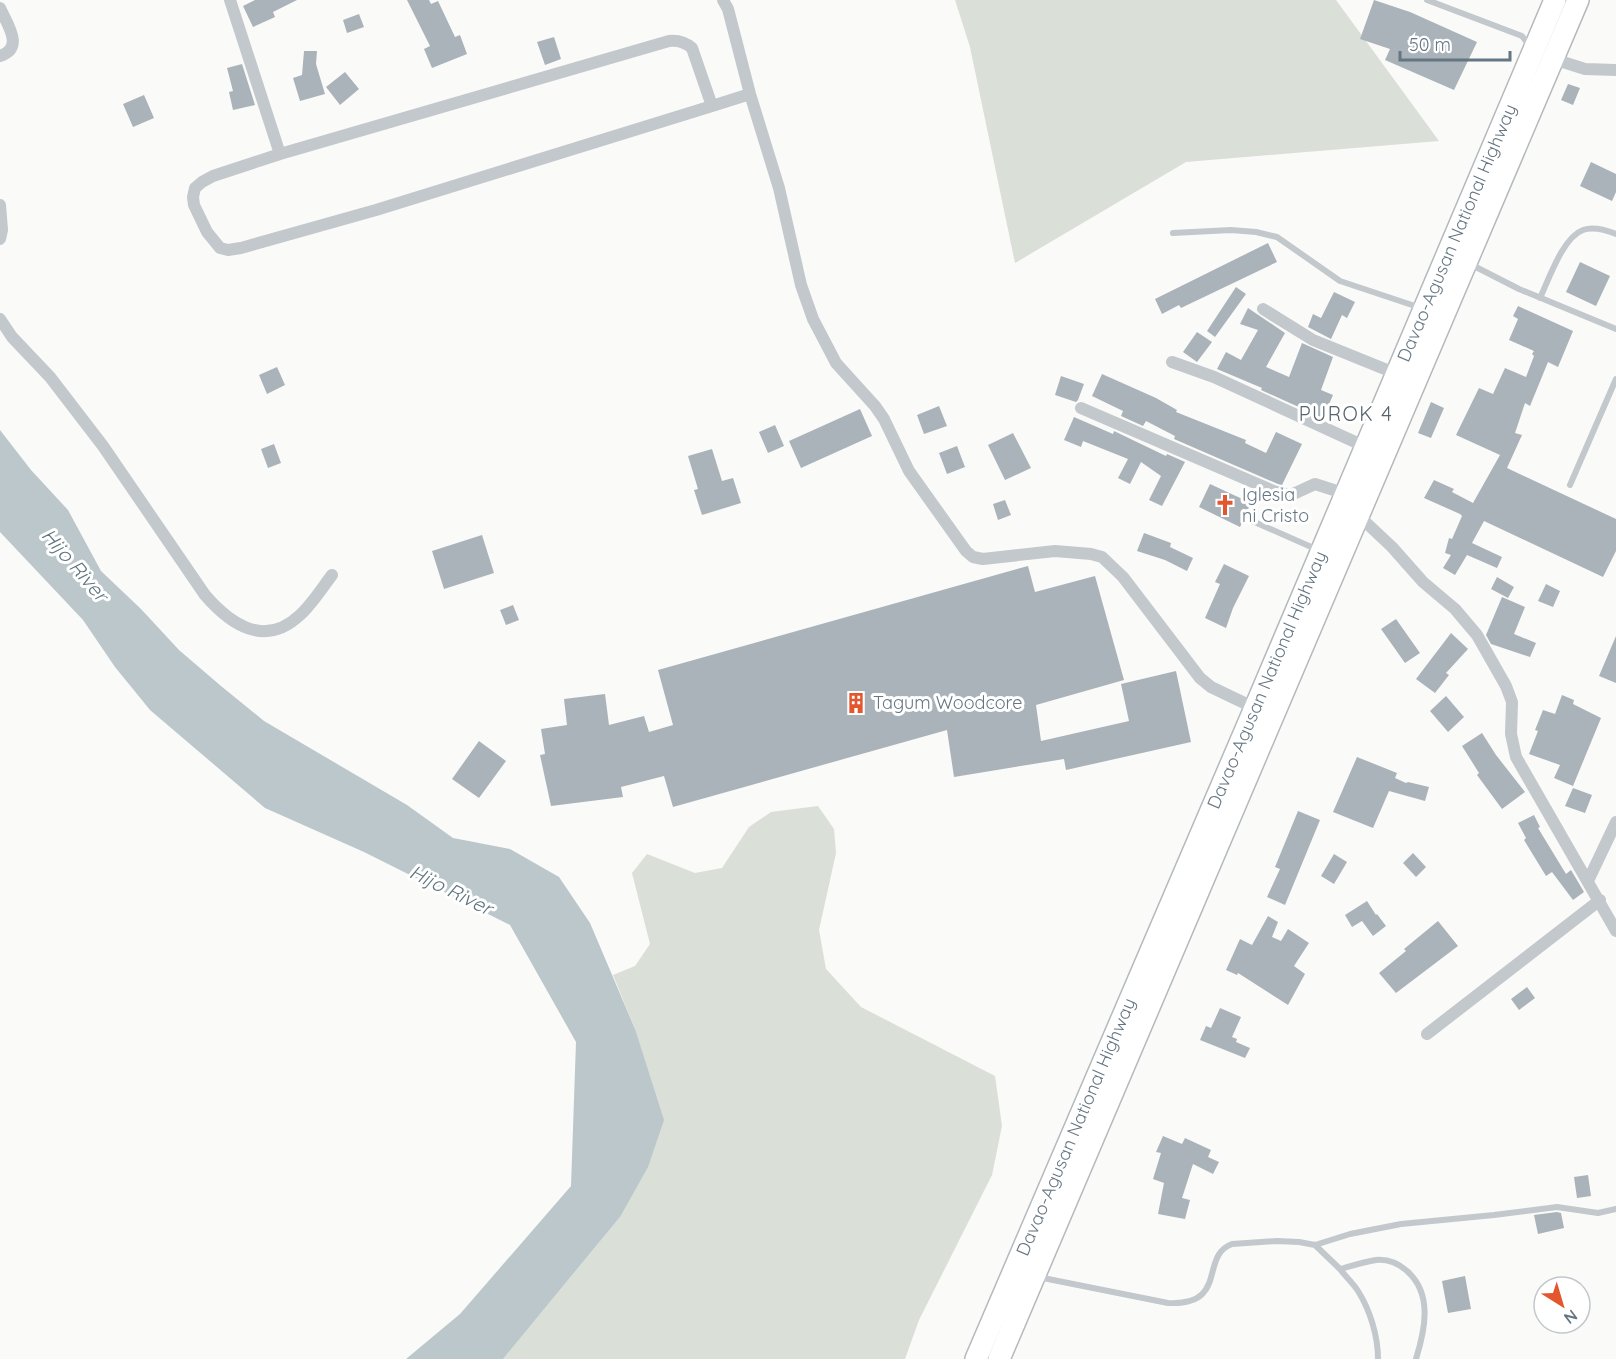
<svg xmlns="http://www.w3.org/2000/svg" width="1616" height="1359" viewBox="0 0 1616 1359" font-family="Quicksand,sans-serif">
<rect width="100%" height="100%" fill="#fafaf8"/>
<!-- green -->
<path fill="#dadfd7" d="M955 0H1336L1439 141 1186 162 1015 263 970 47Z
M818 806 834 829 836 853 819 930 826 969 861 1007 995 1076 1002 1126 992 1175 919 1320 905 1359H503L620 1217 635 1029 613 975 635 966 650 944 632 873 647 854 695 873 722 868 749 827 771 812Z"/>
<!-- water -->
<path fill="#bbc7cb" d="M0 430 31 470 68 510 101 571 141 609 179 650 221 686 264 721 407 805 453 838 510 849 559 877 590 923 635 1029 664 1120 648 1167 620 1217 503 1359H406L460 1314 571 1186 576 1042 510 925 364 852 265 808 150 710 115 667 83 620 0 532Z"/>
<!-- building -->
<path fill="#aab3b9" d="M255 0H297L273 12 275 17 253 27 243 6Z
M407 0H429L431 4 438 1 455 37 460 35 467 54 432 68 424 49 430 46Z
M1374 0 1410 12 1477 42 1454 90 1385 60 1390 49 1360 39Z
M359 14 364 27 347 33 343 20Z
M554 37 561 59 545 65 537 42Z
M304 51H317L316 64 325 94 300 101 293 78 302 75Z
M242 64 255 105 233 110 229 92 233 91 227 68Z
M345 72 359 89 340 105 326 87Z
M1568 84 1580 88 1573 105 1561 100Z
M144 95 154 118 133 127 123 104Z
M1591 162 1616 174V192L1612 201 1580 186Z
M1268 243 1277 262 1181 308 1179 305 1162 314 1155 299Z
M1580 262 1610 276 1596 306 1566 292Z
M1236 287 1246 294 1215 337 1207 331Z
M1334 292 1355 302 1347 318 1342 315 1331 339 1308 327 1313 314 1321 318Z
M1518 306 1573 331 1558 367 1548 362 1530 406 1525 403 1515 433 1522 435 1507 468 1616 519V551L1603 577 1484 521 1472 543 1502 557 1497 568 1467 555 1455 575 1443 568 1451 555 1445 553 1449 538 1452 539 1462 516 1460 514 1424 498 1434 480 1454 489 1452 492 1473 503 1500 455 1456 435 1479 388 1493 394 1505 368 1526 377 1534 356 1532 354 1534 351 1509 340 1518 319 1513 316Z
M1248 308 1285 333 1266 367 1289 377 1302 343 1333 357 1321 390 1333 395 1323 418 1261 390 1262 388 1217 369 1226 352 1241 360 1258 330 1240 324Z
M1197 332 1212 342 1197 362 1183 352Z
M277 367 285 385 267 394 259 375Z
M1102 374 1156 398 1177 410 1176 412 1246 440 1245 443 1266 453 1276 432 1302 444 1282 485 1278 484 1174 439 1175 436 1146 421 1143 426 1121 416 1123 411 1092 396Z
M1061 376 1084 384 1078 400 1076 402 1055 395Z
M1431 402 1444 408 1431 438 1418 433Z
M939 406 947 426 924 434 917 415Z
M860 409 872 436 801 468 789 441Z
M1074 417 1113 434 1114 431 1166 456 1167 454 1185 462 1162 506 1149 500 1161 476 1141 462 1130 484 1118 478 1128 459 1083 441 1081 447 1064 440Z
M775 425 784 446 768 453 759 432Z
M1013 433 1031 468 1005 480 988 445Z
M274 444 281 463 268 468 261 449Z
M957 446 965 467 947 474 939 453Z
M712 449 722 481 733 478 741 503 702 515 694 490 698 489 688 456Z
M1210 484 1251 503 1240 527 1199 507Z
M1005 500 1011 515 998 520 993 504Z
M1144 533 1171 543 1170 547 1193 558 1187 571 1165 560 1137 551Z
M482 535 494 573 444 589 432 551Z
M1224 564 1249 576 1233 608 1226 628 1205 618 1220 584 1215 582Z
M1028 566 1035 592 1095 576 1124 680 1036 705 1041 741 1129 721 1121 684 1176 671 1191 742 1066 770 1064 759 954 777 947 730 673 807 664 776 621 787 623 797 551 806 540 755 545 754 541 729 567 725 564 699 605 694 609 725 644 716 649 732 673 725 658 670Z
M1497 577 1514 587 1508 598 1491 589Z
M1546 584 1560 591 1553 607 1538 601Z
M1502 597 1525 607 1514 634 1536 643 1530 657 1491 644 1486 635Z
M513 605 519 620 506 625 500 610Z
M1396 619 1420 653 1405 663 1381 629Z
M1451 633 1468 649 1446 673 1449 675 1435 693 1416 679Z
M1616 636V683L1599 676Z
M1562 695 1574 700 1573 704 1601 718 1573 786 1554 778 1560 765 1529 754 1538 731 1535 730 1543 710 1555 714Z
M1446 696 1464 717 1448 732 1430 711Z
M1482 733 1496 755 1525 792 1502 809 1477 775 1479 773 1462 746Z
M479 741 506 761 479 798 452 779Z
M1357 757 1397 773 1395 778 1406 783 1408 782 1429 787 1425 801 1389 791 1373 828 1333 812Z
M1573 788 1592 795 1585 813 1565 806Z
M1298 811 1320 820 1285 905 1267 897 1280 869 1275 867Z
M1534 815 1540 827 1538 828 1566 874 1571 870 1584 892 1573 900 1552 872 1546 876 1524 840 1526 838 1518 823Z
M1413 853 1426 867 1416 877 1403 863Z
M1334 854 1347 862 1334 884 1321 876Z
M1367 901 1376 915 1377 914 1386 926 1373 936 1362 921 1352 927 1345 915Z
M1268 916 1278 922 1272 937 1281 941 1288 929 1309 943 1294 966 1305 974 1288 1005 1238 973 1237 975 1226 970 1240 939 1252 945Z
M1438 921 1458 946 1396 993 1379 973 1406 951 1404 949Z
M1527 987 1535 998 1519 1010 1511 999Z
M1220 1008 1241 1017 1232 1037 1237 1039 1236 1042 1250 1048 1245 1058 1200 1040 1206 1026 1211 1028Z
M1163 1136 1182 1144 1185 1138 1211 1150 1208 1157 1219 1162 1213 1174 1193 1164 1182 1198 1190 1200 1185 1219 1158 1214 1164 1183 1153 1179 1161 1153 1156 1152Z
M1588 1175 1591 1196 1577 1198 1574 1177Z
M1557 1212 1561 1213 1564 1228 1538 1234 1534 1215Z
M1465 1276 1471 1309 1448 1313 1442 1281Z"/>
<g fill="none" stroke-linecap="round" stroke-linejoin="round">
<defs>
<path id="highway" d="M976 1359 1255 708 1555 0
M999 1359 1578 0"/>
</defs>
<!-- highway casing -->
<use href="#highway" stroke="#b4b9bd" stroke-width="24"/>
<!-- lane -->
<path stroke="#c3c8cc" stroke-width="6" d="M1427 0 1522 36 1531 48
M1173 233 1231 230 1256 232 1277 237 1340 281 1421 308
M1468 263 1519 289 1616 329
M1540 298C1549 279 1563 237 1583 230 1594 226 1606 230 1616 234
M1570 485 1616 379
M1250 520 1318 550
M1315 1245 1340 1269C1351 1266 1364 1262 1376 1260 1388 1259 1399 1264 1407 1271 1433 1294 1425 1330 1416 1359
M1340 1269C1345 1276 1353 1283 1358 1291 1370 1310 1378 1336 1378 1359
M1038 1277 1168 1303C1229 1306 1199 1256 1232 1244L1277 1241 1299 1242 1315 1245 1350 1234 1401 1224 1494 1215 1557 1207 1598 1213 1616 1209"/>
<!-- street -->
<path stroke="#c3c8cc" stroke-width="12" d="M230 0 280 154
M723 0 728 9 750 94 779 188 801 285 813 319 836 363 875 406 884 419 909 471 966 551 973 557 983 559 1055 551 1091 554 1102 557 1123 577 1200 678 1211 687 1259 710
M0 8C7 24 25 48 0 56
M1547 57 1585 69 1616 70
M712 106 692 48C685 42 678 40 669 41L280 154 213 176 202 182 195 188 193 197 194 205 207 232 220 248 228 250 241 248 376 210 712 106 750 94
M0 205 2 230 0 239
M1263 309 1313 340 1397 374
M0 319 12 337 50 377 103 446 205 595C231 625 265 648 300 615 312 604 322 588 332 575
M1172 362 1214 377 1366 447
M1081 408 1276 492 1291 495 1315 484 1346 494
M1359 516 1392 547 1423 582 1455 609 1477 635 1506 686 1512 702 1511 734 1516 757 1616 931
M1588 881 1616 822
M1427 1034 1600 900"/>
<!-- highway -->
<use href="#highway" stroke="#fff" stroke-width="21"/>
</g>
<!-- icons -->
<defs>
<symbol id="church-bare" viewBox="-9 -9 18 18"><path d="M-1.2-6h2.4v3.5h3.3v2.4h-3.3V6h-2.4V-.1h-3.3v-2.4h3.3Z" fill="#e4572e" stroke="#fff" stroke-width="2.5" paint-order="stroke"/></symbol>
<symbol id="building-bare" viewBox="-9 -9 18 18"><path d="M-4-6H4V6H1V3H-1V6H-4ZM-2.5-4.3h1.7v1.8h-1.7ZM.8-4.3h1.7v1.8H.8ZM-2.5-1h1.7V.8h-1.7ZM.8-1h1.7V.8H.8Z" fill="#e4572e" stroke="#fff" stroke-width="2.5" paint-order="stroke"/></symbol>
</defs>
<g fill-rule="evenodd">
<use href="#church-bare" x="1210" y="490" width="30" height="30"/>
<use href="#building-bare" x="841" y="688" width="30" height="30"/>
</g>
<g text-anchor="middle" stroke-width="6" stroke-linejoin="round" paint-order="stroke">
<!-- street labels -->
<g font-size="18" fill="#657683" stroke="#fff">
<text transform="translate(1457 233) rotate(-67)" y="6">Davao-Agusan National Highway</text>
<text transform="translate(1267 680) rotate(-67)" y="6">Davao-Agusan National Highway</text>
<text transform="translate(1076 1127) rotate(-67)" y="6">Davao-Agusan National Highway</text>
</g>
<!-- poi labels -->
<g font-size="18" fill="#657683" stroke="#fff" text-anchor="start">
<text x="1242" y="501">Iglesia<tspan x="1242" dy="21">ni Cristo</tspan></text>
<text x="873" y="709">Tagum Woodcore</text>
</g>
<!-- neighbourhood labels -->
<g font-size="20" letter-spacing="1.5" fill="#57646e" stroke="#fff">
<text x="1346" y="421">PUROK 4</text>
</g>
<!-- water labels -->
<g font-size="20" font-style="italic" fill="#60757c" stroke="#fff">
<text transform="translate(75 565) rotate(49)" y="7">Hijo River</text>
<text transform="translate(451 890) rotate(26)" y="7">Hijo River</text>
</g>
</g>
<!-- north arrow -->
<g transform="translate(1562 1305) rotate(143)"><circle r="28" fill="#ffffff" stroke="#c1c8cd" stroke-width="1.5"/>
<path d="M0-4.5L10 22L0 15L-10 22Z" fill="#e4572e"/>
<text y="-9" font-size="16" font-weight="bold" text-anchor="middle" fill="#657683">N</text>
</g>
<!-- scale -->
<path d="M1400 51v9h110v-9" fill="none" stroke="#657683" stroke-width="3"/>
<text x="1409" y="51" font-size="18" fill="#657683" stroke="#ffffff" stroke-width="4.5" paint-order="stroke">50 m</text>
</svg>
